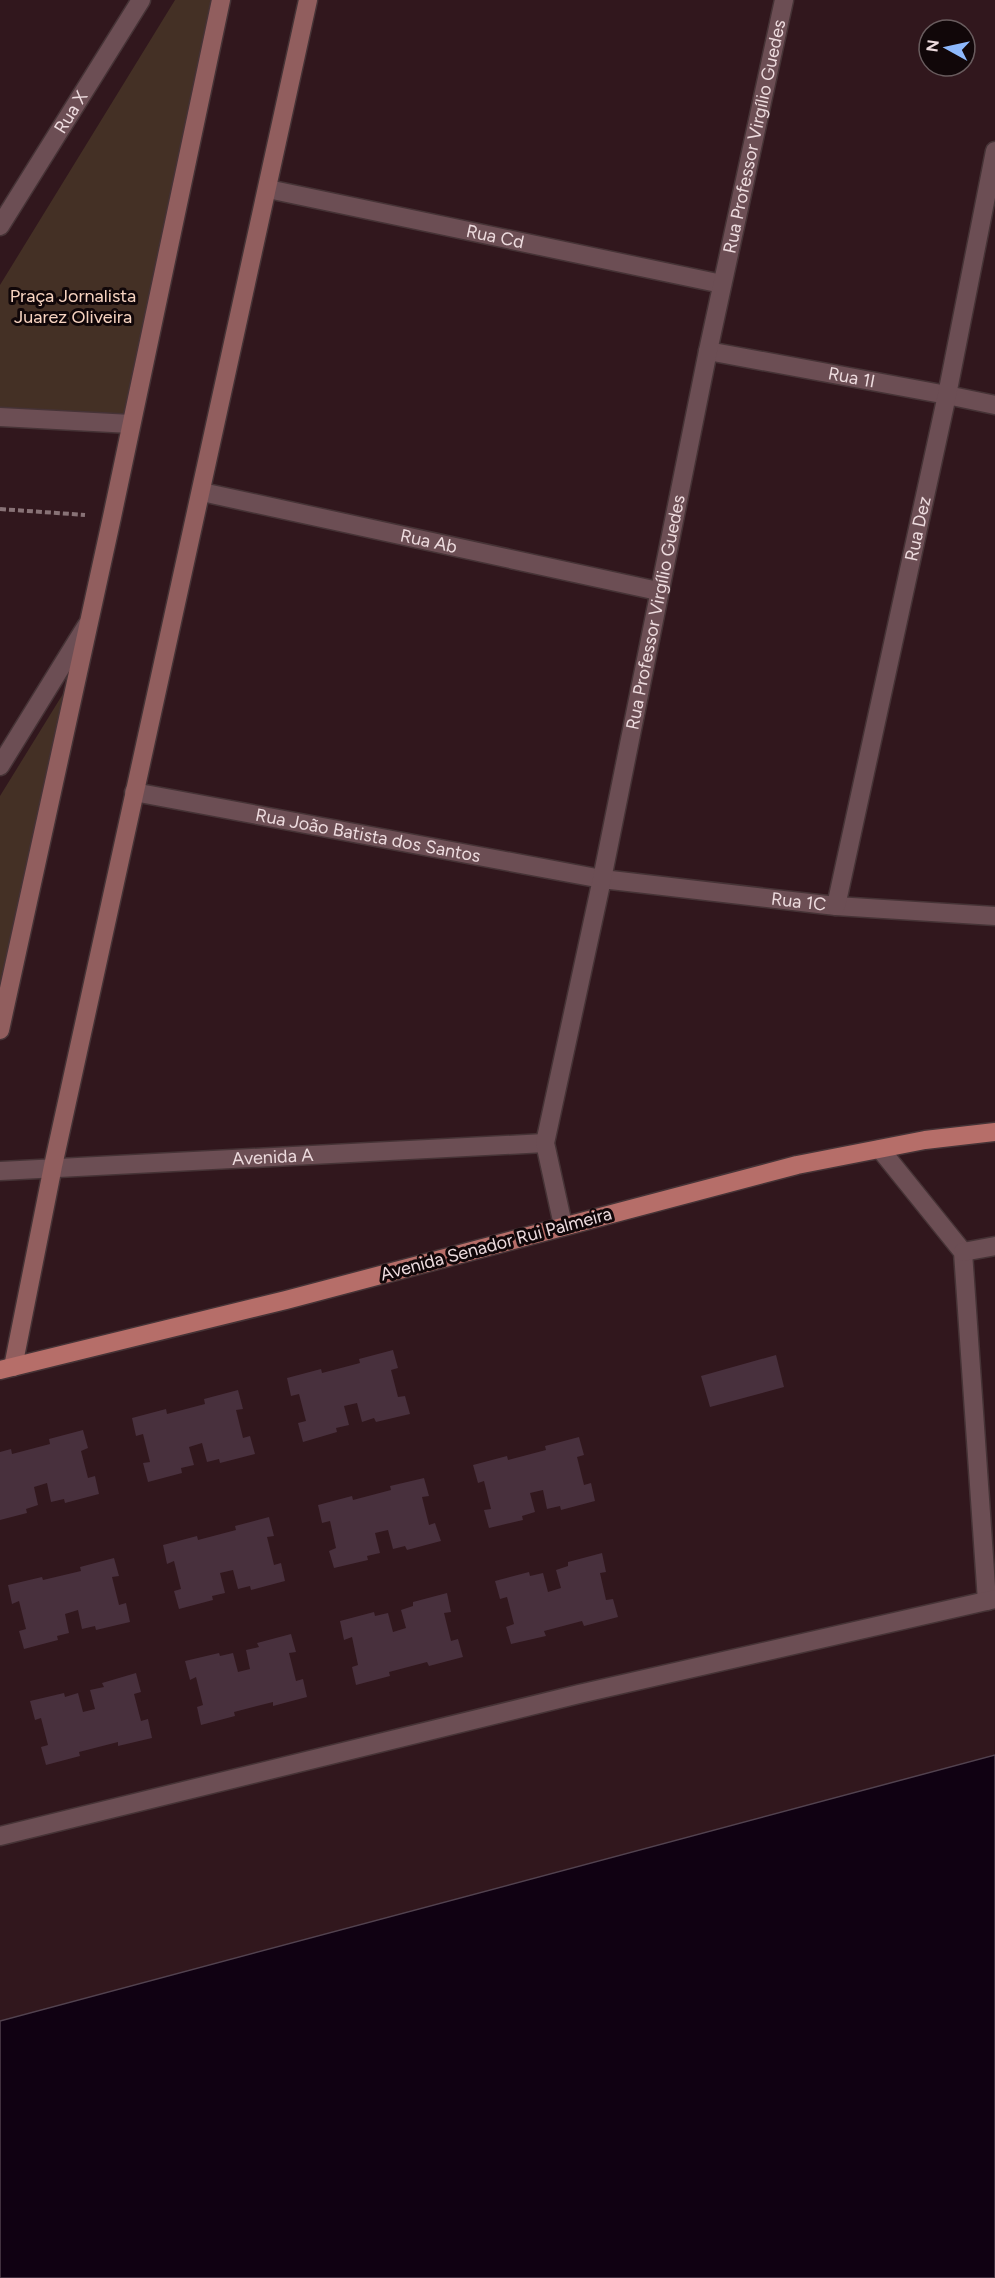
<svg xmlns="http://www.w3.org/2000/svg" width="995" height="2278" viewBox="0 0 995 2278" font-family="Figtree,sans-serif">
<rect width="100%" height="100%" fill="#31171d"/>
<!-- green -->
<path fill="#443025" d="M175 0H217L123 420 0 411V285Z
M66 689 0 985V796Z"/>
<!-- water -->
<path fill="#100112" stroke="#52424f" stroke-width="1.5" d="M995 1755V2278H0V2021Z"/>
<!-- building -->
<path fill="#48303d" d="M393 1350 398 1368 391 1370 398 1397 405 1396 410 1414 376 1422 374 1418 362 1422 357 1403 344 1406 349 1425 336 1428 337 1432 303 1442 298 1423 306 1421 299 1394 291 1396 287 1378 321 1369 322 1373 360 1363 359 1359Z
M776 1355 784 1387 710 1407 701 1376Z
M238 1390 243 1409 236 1410 243 1438 250 1436 255 1454 220 1463 219 1459 207 1462 202 1443 189 1447 194 1465 181 1468 182 1473 148 1482 143 1463 150 1462 143 1434 136 1436 132 1418 166 1409 167 1414 205 1404 204 1399Z
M83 1430 88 1448 81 1451 88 1478 95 1476 99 1494 65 1503 64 1499 51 1502 47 1483 34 1487 38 1505 26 1509 27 1513 0 1520V1452L11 1449 12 1454 50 1444 49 1439Z
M579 1437 584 1455 577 1457 584 1485 591 1483 595 1501 561 1510 560 1506 547 1509 543 1490 530 1493 535 1512 522 1516 523 1520 489 1528 484 1510 491 1509 484 1481 478 1483 473 1465 507 1456 508 1460 546 1450 545 1446Z
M424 1478 429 1496 422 1497 429 1525 435 1523 441 1541 407 1550 405 1546 393 1549 388 1530 375 1533 380 1553 367 1556 368 1560 334 1568 329 1551 336 1548 330 1521 322 1523 318 1505 352 1496 353 1500 391 1490 390 1486Z
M269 1517 274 1536 267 1537 274 1565 281 1563 285 1581 251 1590 250 1586 238 1589 233 1570 220 1573 225 1593 212 1596 213 1600 179 1609 174 1591 181 1589 174 1561 167 1564 163 1545 197 1536 198 1540 236 1530 235 1526Z
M602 1553 606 1572 600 1573 606 1600 613 1599 618 1617 584 1626 582 1621 544 1631 546 1636 511 1644 506 1627 514 1624 507 1597 500 1599 495 1581 529 1572 530 1576 543 1573 548 1592 561 1588 556 1570 568 1566V1562Z
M114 1558 119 1576 112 1577 119 1605 126 1603 130 1622 96 1630 95 1626 82 1629 78 1610 65 1614 69 1633 57 1636 58 1640 24 1649 19 1631 26 1629 19 1601 12 1604 8 1585 42 1577 43 1580 81 1571 80 1567Z
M447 1593 451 1612 444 1613 451 1641 458 1639 463 1657 429 1666 427 1662 389 1672 390 1676 356 1685 352 1667 358 1665 352 1637 344 1640 340 1621 374 1612 375 1616 388 1613 393 1632 406 1628 401 1610 413 1606V1602Z
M291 1634 296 1652 289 1653 296 1681 303 1679 307 1697 273 1706V1702L234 1712 235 1716 201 1725 197 1707 203 1705 196 1677 190 1680 185 1661 219 1653 220 1656 233 1653 238 1672 250 1669 246 1650 259 1647 257 1643Z
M136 1673 141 1692 134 1694 141 1721 148 1719 152 1738 118 1746V1742L79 1752 80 1756 46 1765 41 1747 48 1745 41 1718 35 1720 30 1701 64 1693 65 1697 78 1693 83 1712 95 1709 90 1690 104 1687 102 1683Z"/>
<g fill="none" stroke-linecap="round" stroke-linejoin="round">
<defs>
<g id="lane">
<path id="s1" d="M708 351 947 395 995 405"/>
</g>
<g id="street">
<path id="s2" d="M268 189 722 284"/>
<path id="s3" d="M0 226 141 0"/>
<path d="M0 417 131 424"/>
<path id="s4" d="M202 492 658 591"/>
<path d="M0 766 87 625"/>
<path id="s5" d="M134 792 602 879 836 906 995 916"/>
<path id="s6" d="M836 906 947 395 995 151"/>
<path d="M880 1149 963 1252 987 1601"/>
<path id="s7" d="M0 1171 545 1143"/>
<path id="s8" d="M563 1225 545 1143 602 879 708 351 784 0"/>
<path d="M963 1252 995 1246"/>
<path d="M0 1836 579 1694 995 1599"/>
</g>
<path id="secondary" d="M0 1030 112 517 221 0
M13 1367 53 1166 308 0"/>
<path id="primary" d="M0 1370 286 1300 797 1165 925 1140 995 1132"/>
</defs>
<!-- lane casing -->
<use href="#lane" stroke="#463336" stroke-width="21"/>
<!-- street casing -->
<use href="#street" stroke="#463336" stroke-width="21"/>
<!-- secondary casing -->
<use href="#secondary" stroke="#463336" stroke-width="21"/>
<!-- primary casing -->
<use href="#primary" stroke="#463336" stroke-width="21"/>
<!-- path -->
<path stroke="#887276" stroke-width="4" stroke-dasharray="6 3" stroke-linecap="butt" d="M0 509 85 515"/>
<!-- lane -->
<use href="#lane" stroke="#6c4e54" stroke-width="18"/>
<!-- street -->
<use href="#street" stroke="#6c4e54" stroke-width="18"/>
<!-- secondary -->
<use href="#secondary" stroke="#915e5e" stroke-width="18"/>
<!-- primary -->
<use href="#primary" stroke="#b66e69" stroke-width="18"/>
</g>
<g text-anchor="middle" stroke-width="6" stroke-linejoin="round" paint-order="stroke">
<!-- street labels -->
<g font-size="18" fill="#eddbde" stroke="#110709">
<text dy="6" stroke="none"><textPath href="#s3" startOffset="134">Rua X</textPath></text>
<text dy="6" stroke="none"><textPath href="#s8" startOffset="1112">Rua Professor Virgílio Guedes</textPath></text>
<text dy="6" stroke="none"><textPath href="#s2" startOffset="232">Rua Cd</textPath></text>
<text dy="6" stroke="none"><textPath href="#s1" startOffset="146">Rua 1I</textPath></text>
<text dy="6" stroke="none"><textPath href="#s6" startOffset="386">Rua Dez</textPath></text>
<text dy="6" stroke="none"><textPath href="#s4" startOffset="232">Rua Ab</textPath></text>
<text dy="6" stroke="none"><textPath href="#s8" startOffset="626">Rua Professor Virgílio Guedes</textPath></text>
<text dy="6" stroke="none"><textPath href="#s5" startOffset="238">Rua João Batista dos Santos</textPath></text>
<text dy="6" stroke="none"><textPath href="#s5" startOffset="674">Rua 1C</textPath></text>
<text dy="6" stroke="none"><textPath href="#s7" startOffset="273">Avenida A</textPath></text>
<text transform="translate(496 1244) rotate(-15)" y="6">Avenida Senador Rui Palmeira</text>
</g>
<!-- park labels -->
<g font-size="18" fill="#f8d4c1" stroke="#110709">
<text x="73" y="302">Praça Jornalista<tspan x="73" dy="21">Juarez Oliveira</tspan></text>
</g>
</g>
<!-- north arrow -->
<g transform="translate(947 48) rotate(278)"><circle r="28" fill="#110709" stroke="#695c5e" stroke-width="1.5"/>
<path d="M0-4.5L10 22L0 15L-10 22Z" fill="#8eb9fd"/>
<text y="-9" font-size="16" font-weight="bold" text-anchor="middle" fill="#eddbde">N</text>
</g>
</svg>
